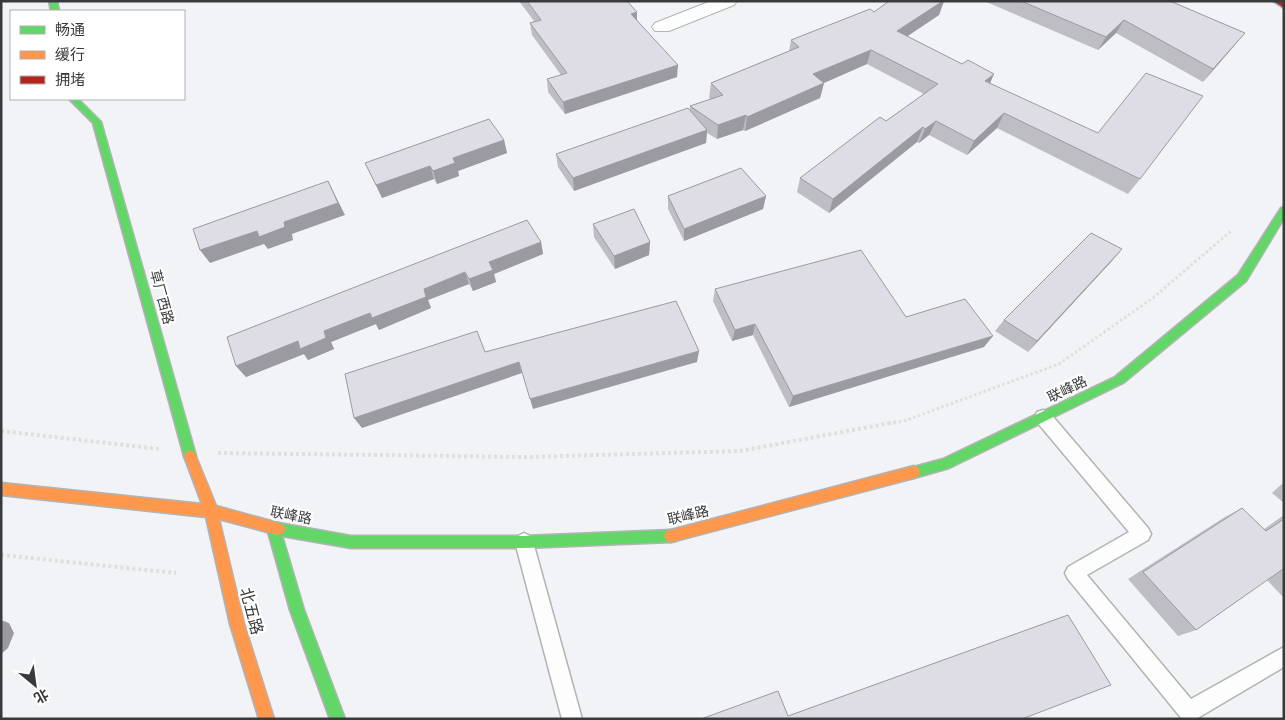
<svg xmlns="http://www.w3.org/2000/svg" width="1285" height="720" viewBox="0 0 1285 720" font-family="'Exo 2','Noto Sans SC',sans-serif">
<rect width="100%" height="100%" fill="#f2f3f6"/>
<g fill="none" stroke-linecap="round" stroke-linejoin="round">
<defs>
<path id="lane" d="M1043 410 1049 412 1148 528 1151 534 1148 540 1087 575 1191 699 1284 647V667L1196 719H1182L1068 579 1065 573 1068 567 1129 532 1037 422 1035 417 1037 412Z
M524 533 530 536 533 542 582 719H562L515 542 518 536Z"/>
<path id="street" d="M711 1H737L734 5 669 31H655L652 27 655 23Z"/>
<path id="fast" d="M49 1H57L59 11H51Z
M69 99H78L101 122 196 456 194 460 190 462 186 460 184 456 93 123Z
M1284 207V218L1246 281 1123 383 949 468 914 478 910 476 908 472 910 468 943 459 1115 377 1238 275 1281 208Z
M273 522 351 536H524L671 530 676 531 678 536 676 541 671 542 524 548H351L282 536 304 610 345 719H330L290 610 267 528 268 524Z"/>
<path id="slow" d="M190 450 194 452 216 506 278 523 283 525 285 529 283 533 278 535 219 519 244 624 274 719H259L230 624 206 517 1 495V483L202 504 184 456 186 452Z
M914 466 918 468 920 472 918 476 914 478 671 542 666 541 664 536 666 531 671 530Z"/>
<path id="jam" d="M1273 1H1282L1284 8Z"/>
</defs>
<!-- lane casing -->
<use href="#lane" stroke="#b2b3b5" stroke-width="3"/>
<!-- street casing -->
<use href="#street" stroke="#b2b3b5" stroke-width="2"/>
<!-- fast casing -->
<use href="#fast" stroke="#b2b3b5" stroke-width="3"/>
<!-- slow casing -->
<use href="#slow" stroke="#b2b3b5" stroke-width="3"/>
<!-- jam casing -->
<use href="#jam" stroke="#b2b3b5" stroke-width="3"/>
<!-- path-far1 -->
<path stroke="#dfdfe0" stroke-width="3" stroke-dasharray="2.5 2.5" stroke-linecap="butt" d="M889 424 904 421 1059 364 1154 297 1231 231"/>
<!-- path -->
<path stroke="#dfdfe0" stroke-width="4" stroke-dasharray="3 3" stroke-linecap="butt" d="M1 431 160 449
M218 453 527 457 740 451 896 422
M1 555 176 573"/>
<!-- lane -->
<use href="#lane" fill="#fdfdfe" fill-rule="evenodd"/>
<!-- street -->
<use href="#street" fill="#fdfdfe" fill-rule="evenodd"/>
<!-- fast -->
<use href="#fast" fill="#63d668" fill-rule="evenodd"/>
<!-- slow -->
<use href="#slow" fill="#ff974d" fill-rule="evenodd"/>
<!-- jam -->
<use href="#jam" fill="#b3261e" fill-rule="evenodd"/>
</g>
<!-- wall -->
<path fill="#bfbdc4" d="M519 1H627L637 20 677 77 565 114 548 92 547 79 561 75 532 35 530 23 534 21Z
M889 1H944L939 15 907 36 990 83 1140 179 1128 194 997 128 967 155 929 135 919 143 917 142 829 213 797 192 800 178 886 121 924 94 867 64 824 83 820 98 745 131 743 130 717 139 707 133 706 143 574 191 558 167 556 154 690 110V106L711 99 709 98 711 83 789 51 791 40 874 12Z
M984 1H1170L1234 46 1203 82 1116 33 1098 50Z
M504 140 507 153 458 171 459 176 437 184 434 179 382 198 365 163Z
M668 196H766L763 209 684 241 668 209Z
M593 224 650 242 649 255 615 269 594 237Z
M541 242 543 254 494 274 496 282 473 291 469 284 428 300 431 308 379 330 376 324 331 342 334 349 308 360 304 354 246 377 236 366Z
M1122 249 1028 352 995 331 1004 320Z
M715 289 906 317 984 347 789 407 753 335 732 341 713 301Z
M1284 482V503L1272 493Z
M1242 508 1264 529 1284 515V598L1267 580 1196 630 1178 636 1128 579 1225 517Z"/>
<!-- shaded-wall -->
<path fill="#9b9aa0" d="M943 1H944L939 15 893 46 897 31Z
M637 12V25L631 14Z
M1124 20 1116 33 1098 50 1106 37Z
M1245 33 1234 46 1203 82 1213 69Z
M871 50 867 64 810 89 813 74Z
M678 65 677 77 565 114 563 102Z
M994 74 988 88 985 81Z
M824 83 820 98 745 131 747 117Z
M1004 113 997 128 967 155 974 141Z
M746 115 743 130 717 139 718 125Z
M936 121 929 135 919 143 925 129Z
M923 127 917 142 829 213 833 199Z
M707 130 706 143 574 191 573 178Z
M504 140 507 153 458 171 459 176 437 184 433 171 453 158Z
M430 166 434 179 382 198 376 185Z
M328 181 345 215 292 234 293 240 268 249 264 244 210 263 200 250 284 222Z
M766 196 763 209 684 241V229Z
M541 242 543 254 494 274 496 282 473 291 469 279 489 262Z
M650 242 649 255 615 269 614 256Z
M1122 249 1112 261 1028 352 1037 341Z
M465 272 469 284 428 300 431 308 379 330 376 324 331 342 334 349 308 360 304 354 246 377 236 366 324 331 424 289Z
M755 324 753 335 732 341 735 330Z
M993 336 984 347 789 407 793 396Z
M699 351 697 362 533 409 530 399Z
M519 362 522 373 362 428 354 418Z
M1 620 9 623 14 633 8 648 1 654Z"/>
<!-- building -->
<path fill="#dedce4" stroke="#9b9aa0" d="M527 1H627L637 12 631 14 678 65 563 102 547 79 567 73 530 23 541 20Z
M889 1H943L897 31 962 64 968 60 994 74 985 81 1098 133 1146 73 1203 96 1140 179 1004 113 974 141 936 121 925 129 923 127 833 199 800 178 880 117 886 121 938 84 871 50 813 74 824 83 747 117 746 115 718 125 690 106 723 95 711 83 799 47 791 40 870 9 874 12Z
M1021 1H1170L1245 33 1213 69 1124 20 1106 37Z
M688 108 707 130 573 178 556 154Z
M489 119 504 140 453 158 455 163 433 171 430 166 376 185 365 163Z
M741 168 766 196 684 229 668 196Z
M328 181 338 203 284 222 285 227 259 237 257 231 200 250 193 229Z
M634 209 650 242 614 256 593 224Z
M527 220 541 242 489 262 493 270 469 279 465 272 424 289 426 297 372 318 370 313 324 331 326 338 300 349 298 341 236 366 227 337Z
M1091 233 1122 249 1037 341 1004 320Z
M861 250 906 317 965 299 993 336 793 396 755 324 735 330 715 289Z
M676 301 699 351 530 399 519 362 354 418 345 374 477 331 485 352Z
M1242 508 1266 531 1284 519V570L1283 569 1196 630 1143 572Z
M1068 615 1111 685 1022 719H701L778 691 788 716Z"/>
<g text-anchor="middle" stroke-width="4.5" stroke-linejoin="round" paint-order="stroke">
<!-- street labels -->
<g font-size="14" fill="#393a3c" stroke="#fff">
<text transform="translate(162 297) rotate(75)" y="5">草厂西路</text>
<text transform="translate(1067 389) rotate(-26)" y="5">联峰路</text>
<text transform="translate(291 515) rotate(11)" y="5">联峰路</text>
<text transform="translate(688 515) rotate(-13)" y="5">联峰路</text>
</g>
<!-- near-street labels -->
<g font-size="16" fill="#393a3c" stroke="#fff">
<text transform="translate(252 611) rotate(75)" y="6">北五路</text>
</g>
</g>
<!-- border -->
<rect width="1285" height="720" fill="none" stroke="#393a3c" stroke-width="5"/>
<!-- legend -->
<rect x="10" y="10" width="175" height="90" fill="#ffffff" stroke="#b0b0b1"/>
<rect x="20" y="26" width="25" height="8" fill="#63d668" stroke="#b0b0b1"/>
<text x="55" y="35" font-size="15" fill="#393a3c">畅通</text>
<rect x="20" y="51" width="25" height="8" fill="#ff974d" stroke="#b0b0b1"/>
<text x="55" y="60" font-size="15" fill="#393a3c">缓行</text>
<rect x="20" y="76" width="25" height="8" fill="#b3261e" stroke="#b0b0b1"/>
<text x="55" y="85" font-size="15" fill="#393a3c">拥堵</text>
<!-- north arrow -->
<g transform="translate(35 685) rotate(151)" stroke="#ffffff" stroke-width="4" paint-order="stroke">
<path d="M0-4L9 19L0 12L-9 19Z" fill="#393a3c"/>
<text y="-8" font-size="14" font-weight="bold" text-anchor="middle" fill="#393a3c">北</text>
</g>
</svg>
